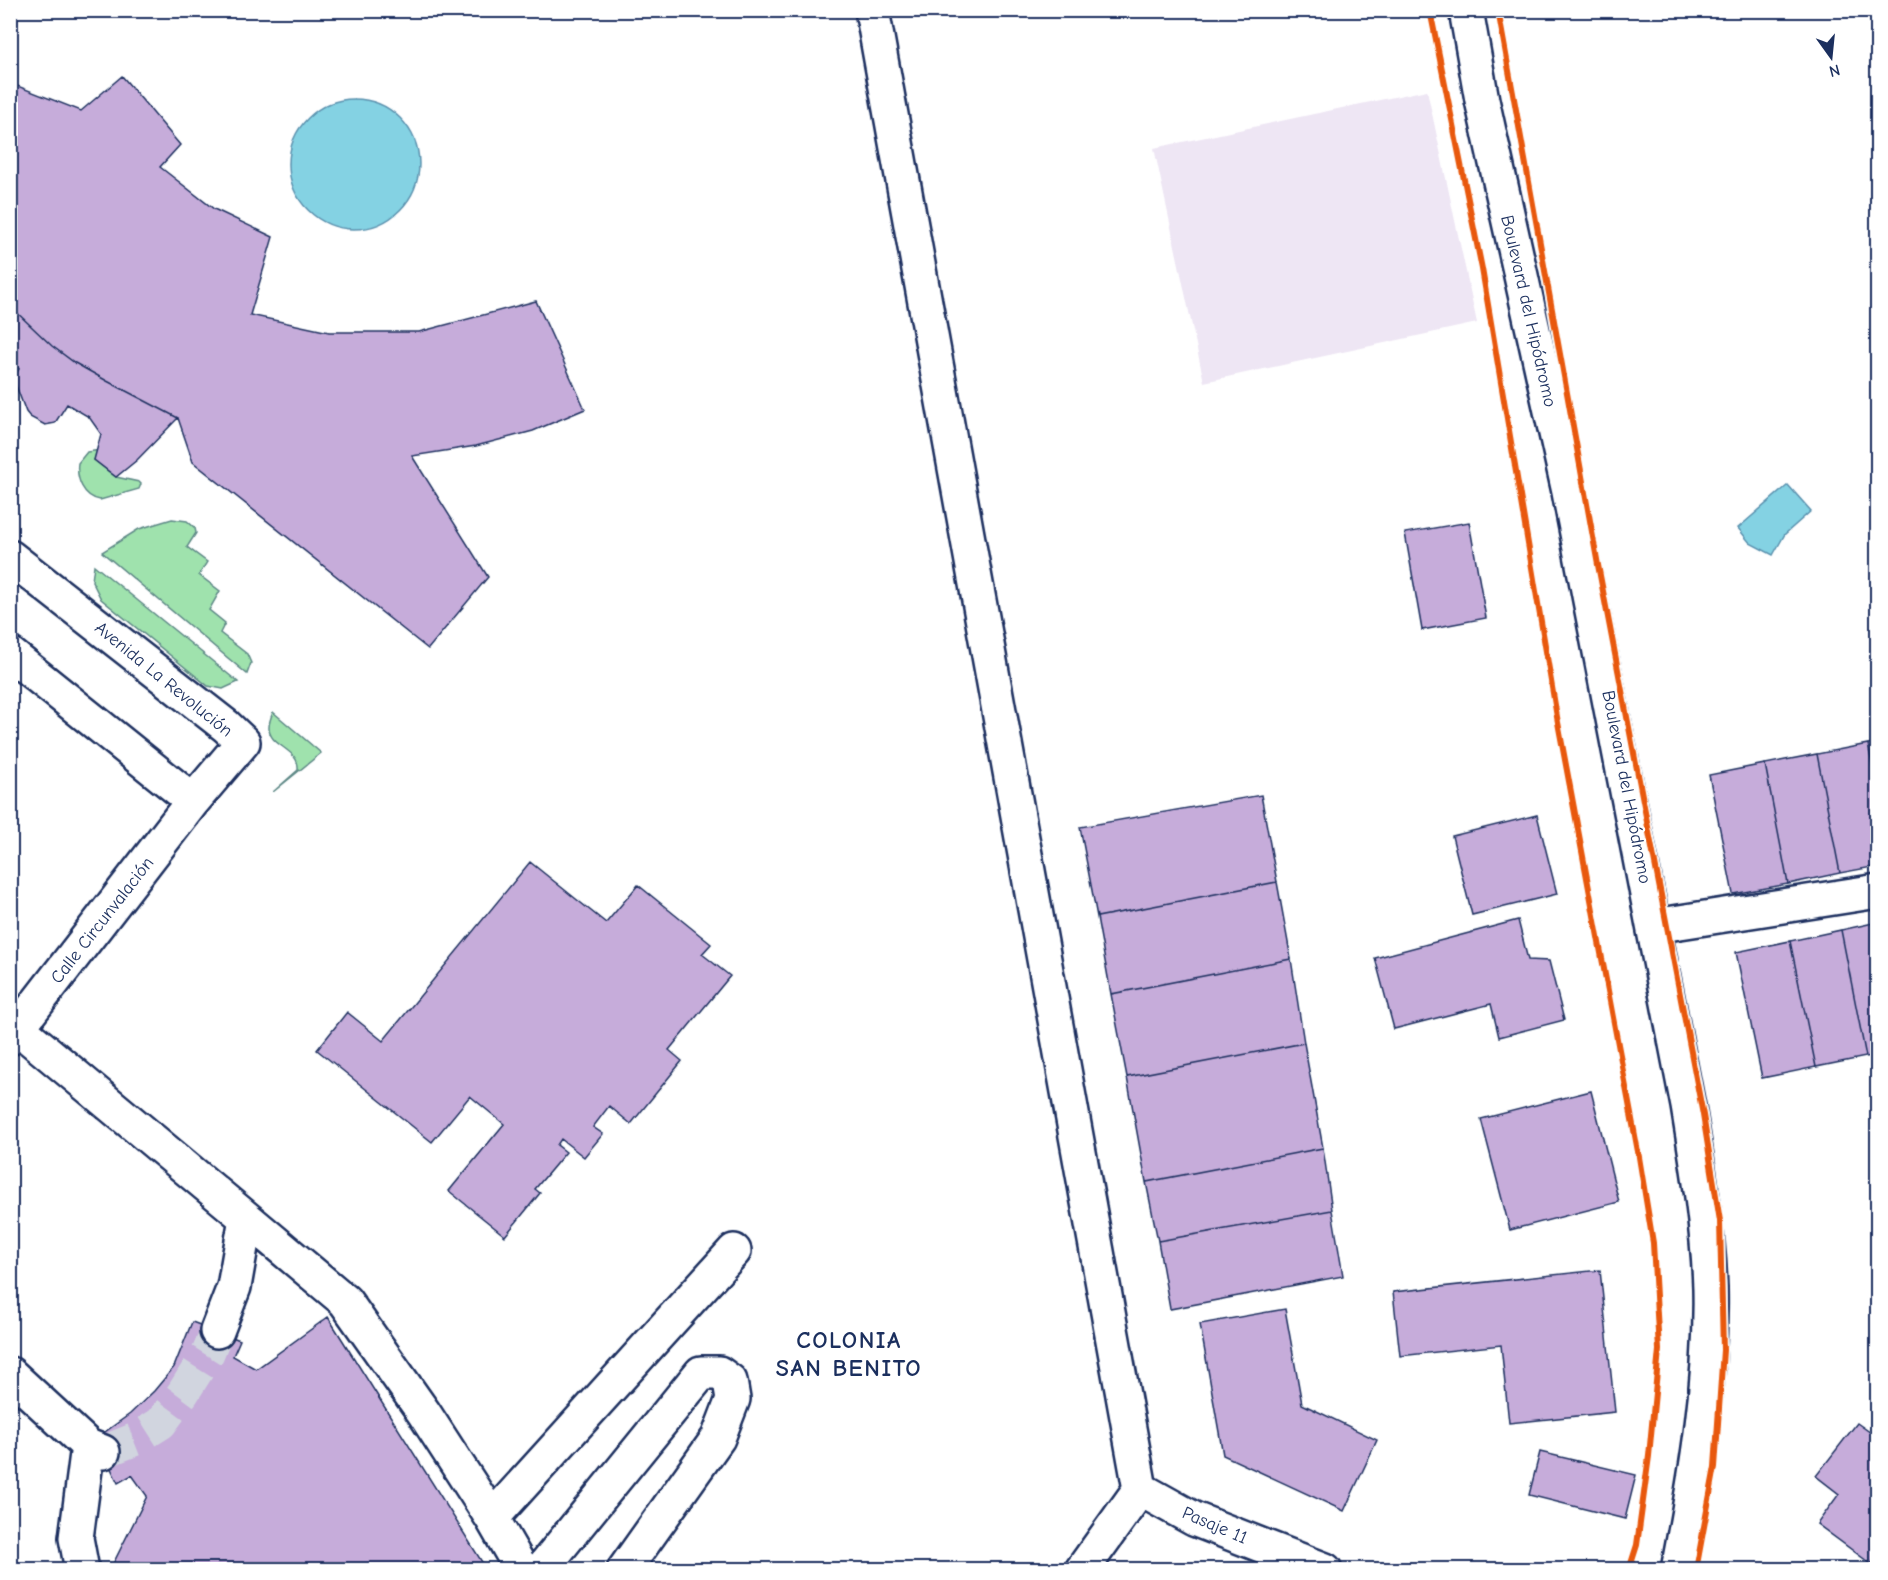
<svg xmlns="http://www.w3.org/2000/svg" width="1888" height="1580" viewBox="0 0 1888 1580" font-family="'Comic Neue',sans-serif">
<rect width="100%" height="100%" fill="#fff"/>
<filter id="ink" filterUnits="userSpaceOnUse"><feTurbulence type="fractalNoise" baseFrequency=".0167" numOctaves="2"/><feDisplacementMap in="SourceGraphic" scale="12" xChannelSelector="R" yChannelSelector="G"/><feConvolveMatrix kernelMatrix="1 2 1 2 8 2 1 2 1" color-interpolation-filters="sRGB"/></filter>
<g filter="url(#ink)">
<!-- built -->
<path fill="#eee6f4" d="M1427 90 1477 323 1204 382 1154 148Z"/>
<!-- green -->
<path fill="#9fe2ad" stroke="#5d8886" stroke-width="1.5" d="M101 450 94 460 116 477 139 482 141 484 139 489 100 500C83 497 76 479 78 463L87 452Z
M172 519 187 521 195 528 196 533 187 547 207 562 199 575 220 591 209 610 225 623 220 633 247 654 251 663 247 674 102 552 139 529Z
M94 565 238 682 223 689 208 686 101 599 92 581Z
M273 712 321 753 273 792 298 770C300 748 268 747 269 727 269 722 271 717 273 712Z"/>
<!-- water -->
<path fill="#84d2e3" stroke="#5a91ae" stroke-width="1.5" d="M289 164a65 65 0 1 1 130 0a65 65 0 1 1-130 0Z
M1788 485 1811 511 1785 534 1773 555 1750 543 1738 528Z"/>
<!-- building -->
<path fill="#c6acda" stroke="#1b2f5e" stroke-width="1.5" d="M122 76 180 145 160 167 214 209 273 237 250 315 329 332H419L536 301 585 409 533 431 476 446 412 456 488 577 428 649 193 462 178 418 107 381 75 363 52 346 10 306V83L81 111Z
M10 306 52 346 75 363 107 381 178 418 137 460 116 477 94 460 101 434 89 417 67 404 55 423 45 425 30 417 26 412 13 378 19 369 10 361Z
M1469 522 1486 618 1422 630 1405 533Z
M1878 742V795L1868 744Z
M1868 744 1878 795V866L1840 873 1817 754Z
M1817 754 1840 873 1788 884 1765 764Z
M1765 764 1788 884 1733 894 1709 775Z
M1261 795 1277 882 1097 917 1080 827Z
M1537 815 1557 894 1472 915 1452 836Z
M530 862 606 923 638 885 711 944 702 954 730 976 669 1050 682 1061 631 1124 609 1106 593 1127 603 1134 584 1157 561 1139 557 1145 566 1152 535 1189 540 1193 505 1236 449 1191 504 1124 470 1096 432 1142 317 1050 347 1012 383 1041Z
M1277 882 1291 959 1111 994 1097 917Z
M1518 920 1528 960 1549 961 1564 1020 1499 1037 1491 1004 1394 1029 1375 958Z
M1878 922V1055L1866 1057 1841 930Z
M1841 930 1866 1057 1816 1067 1790 941Z
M1790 941 1816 1067 1762 1078 1736 952Z
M1291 959 1304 1043 1127 1077 1111 994Z
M1304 1043 1323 1148 1146 1182 1127 1077Z
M1591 1091 1619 1202 1510 1230 1481 1119Z
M1323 1148 1332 1210 1158 1241 1146 1182Z
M1332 1210 1343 1276 1170 1309 1158 1241Z
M1600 1270 1615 1412 1509 1423 1501 1345 1400 1356 1393 1292Z
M1285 1309 1302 1404 1377 1440 1344 1511 1223 1455 1200 1324Z
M328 1317 487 1570H110L147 1496 132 1475 118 1483 103 1452 91 1438 106 1431 130 1414 154 1391 174 1367 192 1322 240 1340 233 1356 256 1369Z
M1857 1423 1878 1438V1555L1871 1564 1817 1524 1839 1494 1816 1476Z
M1540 1452 1636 1475 1625 1519 1529 1495Z"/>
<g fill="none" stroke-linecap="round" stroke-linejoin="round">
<!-- minor-tunnel -->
<path stroke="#d1d5df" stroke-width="33" stroke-dasharray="33 16" stroke-linecap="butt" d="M103 1452 136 1439 161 1423 183 1393 208 1353 217 1331"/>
<defs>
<path id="minor" d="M872 10 1140 1489
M1466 10 1482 100 1569 492 1688 1106C1698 1167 1708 1227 1710 1288 1712 1383 1696 1476 1678 1570
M10 557 226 726 243 742 193 801 10 1038
M10 654 193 801
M1654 926 1878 891
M18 1028 246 1218
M217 1331 234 1287 246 1218 345 1301 424 1413 492 1518 522 1570
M10 1374 88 1446
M1140 1489 1194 1519 1325 1570
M492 1518 734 1251
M82 1570 76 1538 88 1446 103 1452
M541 1570 701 1373H719L730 1381 733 1399 718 1438 624 1570
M1082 1570 1140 1489"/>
</defs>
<!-- minor casing -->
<use href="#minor" stroke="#1b2f5e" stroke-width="38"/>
<!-- minor -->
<use href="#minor" stroke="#fff" stroke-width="33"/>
<defs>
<path id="cycleway" d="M1430 10 1482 269 1557 717 1639 1157 1653 1243 1659 1350 1649 1456 1637 1545 1629 1570
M1498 10 1598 565 1703 1115 1720 1221 1723 1350 1715 1467 1696 1570"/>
</defs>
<!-- cycleway casing -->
<use href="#cycleway" stroke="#fff" stroke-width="10"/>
<!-- cycleway -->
<use href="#cycleway" stroke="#e8590c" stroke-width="6"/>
</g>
</g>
<g text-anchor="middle" stroke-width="4.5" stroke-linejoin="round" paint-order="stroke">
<!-- street labels -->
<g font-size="18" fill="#1b2f5e" stroke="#fff">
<text transform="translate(1529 311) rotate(77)" y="6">Boulevard del Hipódromo</text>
<text transform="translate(164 679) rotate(39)" y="6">Avenida La Revolución</text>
<text transform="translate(1627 787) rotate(79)" y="6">Boulevard del Hipódromo</text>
<text transform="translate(102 920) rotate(-52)" y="6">Calle Circunvalación</text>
<text transform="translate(1215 1525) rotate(23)" y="6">Pasaje 11</text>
</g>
<!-- district labels -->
<g font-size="24" font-weight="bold" letter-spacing="1.5" fill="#1b2f5e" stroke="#fff">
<text x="849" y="1348">COLONIA<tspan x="849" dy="28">SAN BENITO</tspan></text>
</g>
</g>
<!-- margin -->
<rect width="1888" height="1580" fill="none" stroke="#fff" stroke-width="36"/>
<rect x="18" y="18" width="1852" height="1544" fill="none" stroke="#1b2f5e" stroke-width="2" filter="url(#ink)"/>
<!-- north arrow -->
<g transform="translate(1831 57) rotate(165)" stroke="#ffffff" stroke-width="4.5" paint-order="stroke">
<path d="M0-4.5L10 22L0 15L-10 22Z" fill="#1b2f5e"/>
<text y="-9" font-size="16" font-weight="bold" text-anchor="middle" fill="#1b2f5e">N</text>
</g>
</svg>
